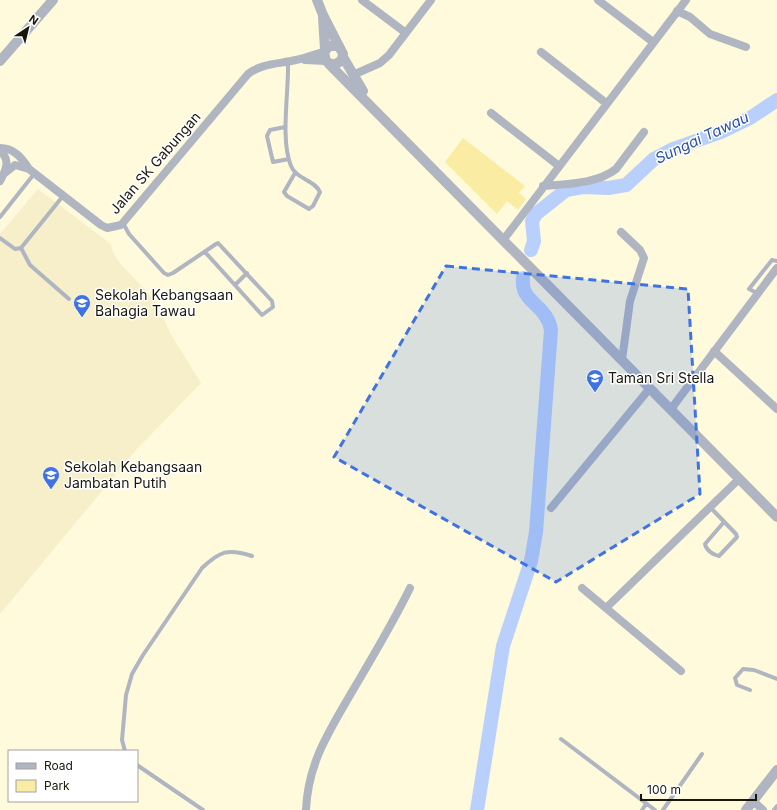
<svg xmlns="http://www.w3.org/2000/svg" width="777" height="810" viewBox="0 0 777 810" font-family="Inter,sans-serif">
<rect width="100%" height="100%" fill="#fffadb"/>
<!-- built -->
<path fill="#f6efc9" d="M38 189 111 244 113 253 119 262 157 303 170 333 201 383 136 450 0 614V234Z"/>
<!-- green -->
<path fill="#faeda3" d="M463 138 525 186 519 193 526 199 518 210 507 201 497 214 445 162Z"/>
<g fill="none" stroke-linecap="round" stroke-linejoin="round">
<!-- river -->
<path stroke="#b9d0fc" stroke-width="14" d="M531 250 534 241 532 221 536 214 566 190 583 187 608 188 626 185 654 159 673 149 721 132 750 118 777 100
M477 810 503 646 531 561 536 532 551 330C547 304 520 303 523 278"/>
<!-- service -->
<path stroke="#afb5c1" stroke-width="4" d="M288 62C289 92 280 139 291 166 296 179 315 180 320 192L313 206 309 209 287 196 284 192 295 173
M285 127 270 130 267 136 273 162 289 159
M0 217 34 174
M123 223 129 234 164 273 168 275 173 273 216 244 218 243 272 301 273 307 262 315 205 252
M0 238 15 249 21 248 63 196
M21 248 30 265 69 299
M235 285 247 273
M757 293 749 289 772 260 777 261
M710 507 736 534 737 537 719 556C713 555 706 550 705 544L724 522
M750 690 737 685 735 678 743 669 754 670 777 679
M561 739 655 810
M125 751 122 740 126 695 132 674 143 655 202 568C220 551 228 548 252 556
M137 765 203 810
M642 810 646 804
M663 810 702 754
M774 810 777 806"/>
<!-- minor -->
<path stroke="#afb5c1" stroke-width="8" d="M362 0 406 33
M598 0 653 42
M677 11 690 17 710 34 746 47
M541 52 606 103
M305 60 326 61
M353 75 380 63 389 55 431 0
M491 113 559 166
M0 148C14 148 22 158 29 169L101 225 107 228 121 225 248 74C262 63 279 64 296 60 306 58 315 54 324 52
M0 151C11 160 6 170 0 181
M5 173 15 165 29 169
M543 186C566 184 597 184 616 169L644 132
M621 232 640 250 644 258 630 301 622 360
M504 239 686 0
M714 351 777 409
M671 409 777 268
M551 508 650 388
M582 588 681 671
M606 608 739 479
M753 801 763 810
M306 810C308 762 330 730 353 690 373 656 393 623 410 588"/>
<!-- tertiary -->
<path stroke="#afb5c1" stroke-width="10" d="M317 0 323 15 343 54C342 64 333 67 326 61L324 52 329 46H337
M323 17 325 49
M343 57 363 91
M0 61 53 0
M329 64 777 517
M746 810 777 770"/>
</g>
<!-- marked area -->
<path fill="#3f73e3" fill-opacity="0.2" stroke="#3f73e3" stroke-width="3" stroke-dasharray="8 5" stroke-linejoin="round" d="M446 266 688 289 700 494 556 582 334 457Z"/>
<!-- icons -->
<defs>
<symbol id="school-pin" viewBox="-11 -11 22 30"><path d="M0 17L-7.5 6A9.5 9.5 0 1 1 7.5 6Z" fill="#3f73e3" stroke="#fff"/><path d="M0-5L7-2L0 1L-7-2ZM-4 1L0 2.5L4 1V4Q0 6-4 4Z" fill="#fff"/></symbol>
</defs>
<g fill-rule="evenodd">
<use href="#school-pin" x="72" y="293" width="20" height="27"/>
<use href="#school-pin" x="585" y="368" width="20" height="27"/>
<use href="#school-pin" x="41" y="465" width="20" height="27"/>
</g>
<g text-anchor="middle" stroke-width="3" stroke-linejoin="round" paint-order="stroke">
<!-- street labels -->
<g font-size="14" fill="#19170c" stroke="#fff">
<text transform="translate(155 163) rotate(-49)" y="5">Jalan SK Gabungan</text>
</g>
<!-- poi labels -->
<g font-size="14" fill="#19170c" stroke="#fff" text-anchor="start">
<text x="95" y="300">Sekolah Kebangsaan<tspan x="95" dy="16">Bahagia Tawau</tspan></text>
<text x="608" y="383">Taman Sri Stella</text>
<text x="64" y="472">Sekolah Kebangsaan<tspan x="64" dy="16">Jambatan Putih</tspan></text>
</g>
<!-- water labels -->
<g font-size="15" font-style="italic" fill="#2a50a2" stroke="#fff">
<text transform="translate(702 138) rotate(-25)" y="5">Sungai Tawau</text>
</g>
</g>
<!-- legend -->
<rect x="8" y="750" width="130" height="52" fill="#ffffff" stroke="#a3a29e"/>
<rect x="16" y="763" width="20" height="6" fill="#afb5c1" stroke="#a3a29e"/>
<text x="44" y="770" font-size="12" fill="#19170c">Road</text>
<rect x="16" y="780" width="20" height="12" fill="#faeda3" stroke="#a3a29e"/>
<text x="44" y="790" font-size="12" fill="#19170c">Park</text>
<!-- north arrow -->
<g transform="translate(28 28) rotate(35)" stroke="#ffffff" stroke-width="3" paint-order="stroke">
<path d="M0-3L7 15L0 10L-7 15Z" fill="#19170c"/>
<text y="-6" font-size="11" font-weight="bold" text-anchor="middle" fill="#19170c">N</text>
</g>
<!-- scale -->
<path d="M641 794v6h115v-6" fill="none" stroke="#19170c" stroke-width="2"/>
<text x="647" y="794" font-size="12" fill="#19170c" stroke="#ffffff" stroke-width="3" paint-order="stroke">100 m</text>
</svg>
